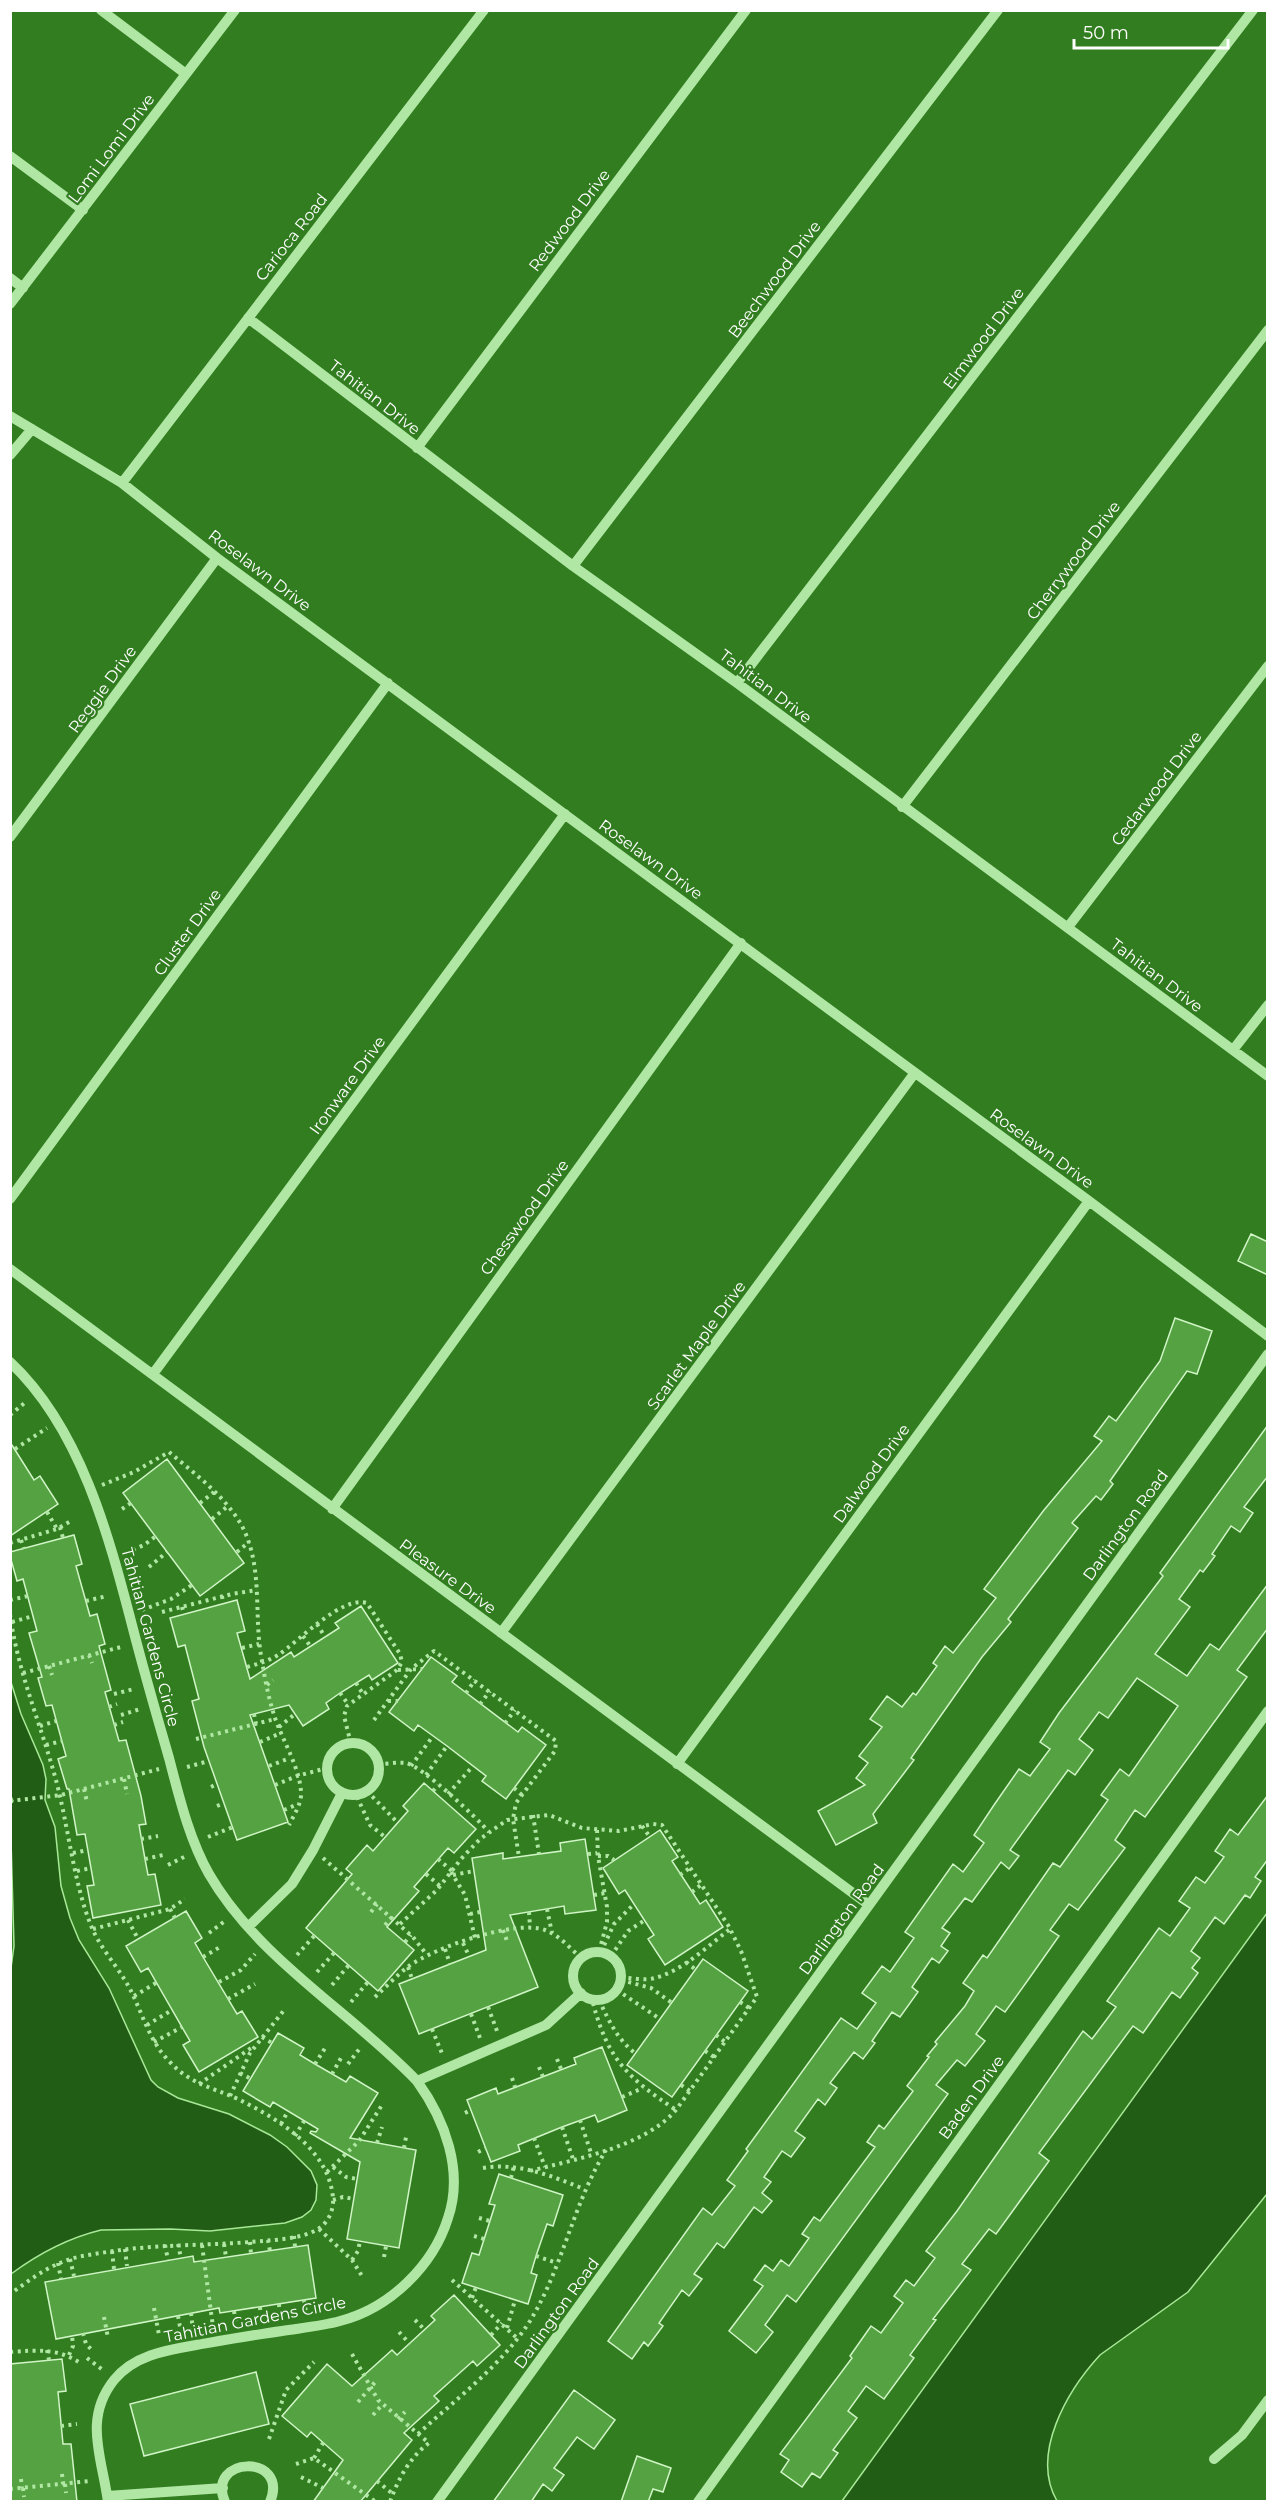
<svg xmlns="http://www.w3.org/2000/svg" width="1278" height="2512" viewBox="0 0 1278 2512" font-family="Montserrat,sans-serif">
<rect width="100%" height="100%" fill="#317d20"/>
<!-- water -->
<path fill="#225d16" stroke="#a9e898" stroke-width="1.5" d="M10 1679 21 1714 43 1765 46 1779 45 1800 55 1827 61 1886 70 1918 79 1940 109 1988 151 2080 158 2087 178 2098 229 2114 270 2135 287 2147 311 2171 317 2185 316 2200 311 2210 302 2217 285 2223 210 2231 170 2229 101 2230C68 2238 38 2254 11 2274L10 1975 14 1946 10 1805 13 1801 10 1794Z
M1267 1913V2194L1188 2292 1100 2355C1067 2391 1030 2454 1057 2501H842Z"/>
<!-- building -->
<path fill="#54a241" stroke="#d1f5c7" stroke-width="1.5" d="M1251 1234 1268 1242V1275L1238 1261Z
M1175 1318 1212 1331 1197 1374 1187 1371 1110 1481 1113 1484 1101 1500 1096 1496 1072 1523 1078 1528 1008 1619 1011 1622 982 1657 911 1758 914 1760 873 1814 877 1823 836 1845 818 1811 865 1785 856 1778 868 1763 859 1756 882 1727 870 1719 887 1696 902 1707 913 1693 916 1695 937 1666 933 1663 945 1646 953 1653 996 1598 984 1589 1044 1510 1102 1441 1094 1436 1109 1416 1116 1421 1160 1361Z
M1268 1425V1476L1244 1507 1253 1513 1240 1532 1231 1526 1212 1554 1215 1556 1203 1572 1200 1570 1179 1599 1190 1607 1155 1654 1187 1676 1210 1644 1219 1650 1268 1584V1628L1237 1670 1247 1677 1145 1817 1135 1810 1115 1840 1125 1848 1078 1910 1069 1904 1050 1930 1059 1936 1028 1980 1005 2012 996 2006 976 2034 985 2041 965 2066 957 2060 936 2085 948 2094 796 2302 787 2295 765 2325 773 2332 756 2353 729 2331 763 2286 754 2280 765 2265 773 2271 781 2260 789 2266 809 2238 802 2234 814 2217 820 2221 875 2147 867 2142 879 2125 884 2129 913 2091 907 2086 929 2057 927 2056 937 2044 935 2042 965 2006 974 1991 963 1983 983 1955 987 1958 1053 1863 1060 1867 1108 1800 1101 1795 1120 1769 1129 1776 1178 1706 1137 1678 1108 1718 1099 1712 1079 1739 1093 1750 1075 1775 1068 1770 1010 1850 1019 1856 1009 1869 1001 1862 972 1902 965 1898 942 1928 950 1933 941 1946 948 1951 939 1963 932 1958 912 1987 918 1992 900 2017 892 2012 872 2041 875 2043 863 2059 854 2052 830 2083 837 2088 825 2105 818 2099 795 2131 805 2138 791 2157 782 2151 764 2177 771 2182 762 2193 772 2201 762 2213 754 2207 724 2248 717 2243 694 2274 702 2279 689 2296 682 2290 659 2323 663 2326 648 2346 644 2342 632 2359 608 2341 703 2208 712 2215 735 2186 727 2180 748 2151 746 2149 841 2018 857 2029 876 2003 862 1993 882 1966 890 1972 914 1938 905 1932 953 1864 963 1872 984 1843 974 1835 994 1805 1019 1769 1030 1776 1050 1749 1040 1742 1059 1713 1163 1576 1160 1573Z
M10 1442 34 1480 40 1476 58 1504 10 1536Z
M167 1459 244 1563 200 1596 123 1493Z
M74 1535 82 1564 76 1566 90 1616 97 1614 105 1644 99 1646 111 1690 105 1692 119 1741 126 1740 141 1796 146 1824 139 1825 145 1859 148 1875 155 1874 161 1905 93 1918 87 1886 94 1885 85 1834 77 1835 69 1789H67L58 1759 66 1756 52 1705 46 1706 38 1678 42 1677 29 1633 37 1631 23 1579 17 1581 10 1556V1552Z
M237 1600 245 1631 237 1633 250 1679 291 1652 294 1657 339 1628 335 1623 361 1606 398 1663 372 1680 369 1675 340 1693 326 1703 329 1709 303 1726 289 1705 250 1715 288 1822 237 1840 204 1747 192 1701 199 1699 185 1645 178 1647 170 1618Z
M431 1657 457 1676 452 1682 518 1732 522 1727 546 1745 506 1799 482 1781 486 1776 447 1746 418 1725 414 1731 389 1712Z
M424 1783 476 1829 454 1853 448 1848 414 1887 419 1891 387 1927 414 1950 378 1991 306 1928 352 1874 346 1869 367 1845 373 1851 408 1811 403 1806Z
M1268 1795V1859L1255 1877 1261 1881 1250 1898 1245 1895 1224 1924 1215 1917 1191 1951 1200 1958 1192 1968 1198 1973 1180 1998 1172 1992 1143 2033 1133 2026 1039 2153 1049 2161 1038 2176 996 2234 989 2229 962 2264 971 2270 933 2319 936 2320 910 2355 914 2358 884 2399 866 2386 848 2411 857 2418 833 2450 838 2453 820 2478 812 2473 802 2487 781 2472 789 2460 780 2454 852 2358 850 2356 871 2326 881 2333 903 2303 894 2296 906 2280 914 2286 935 2258 926 2251 957 2211 1083 2031 1092 2039 1116 2007 1107 2001 1159 1928 1170 1936 1190 1908 1179 1901 1196 1877 1205 1883 1224 1857 1215 1851 1230 1829 1238 1835Z
M660 1830 678 1857 672 1861 700 1904 706 1900 723 1927 665 1965 648 1939 654 1935 625 1890 619 1894 603 1868Z
M585 1839 596 1910 565 1914 564 1906 510 1915 538 1987 419 2034 399 1984 486 1950 472 1858 503 1853V1859L561 1851 560 1843Z
M186 1911 202 1938 195 1943 203 1957 237 2014 242 2011 258 2037 199 2072 183 2045 190 2041 148 1968 141 1972 126 1946Z
M703 1959 748 1991 672 2097 627 2065Z
M278 2033 304 2048 300 2055 315 2064 346 2082 350 2076 378 2093 350 2138 416 2150 399 2248 347 2239 360 2162 310 2133 311 2131 316 2132 318 2129 273 2102 270 2107 243 2091Z
M602 2047 627 2110 598 2122 595 2115 562 2127 518 2145 520 2151 491 2162 467 2100 496 2088 498 2094 576 2064 574 2058Z
M499 2174 563 2195 553 2226 547 2224 536 2256 531 2273 537 2275 528 2304 462 2283 472 2253 479 2255 495 2205 489 2204Z
M308 2245 316 2298 220 2313 219 2308 56 2339 45 2282 193 2256 194 2262Z
M454 2295 500 2345 477 2366 473 2361 434 2396 439 2401 404 2433 412 2440 360 2502H313L343 2460 311 2432 307 2437 282 2416 327 2364 352 2386 392 2350 397 2355 435 2320 431 2316Z
M62 2359 66 2391 58 2392 63 2444H71L77 2502H10V2364Z
M256 2372 269 2424 144 2456 130 2404Z
M574 2390 615 2420 594 2449 577 2437 554 2468 564 2475 552 2491 543 2484 531 2502H493Z
M637 2456 671 2468 663 2492 653 2489 648 2502H621Z"/>
<g fill="none" stroke-linecap="round" stroke-linejoin="round">
<!-- path -->
<path stroke="#b1e7a4" stroke-width="4" stroke-dasharray="3 4.5" stroke-linecap="butt" d="M10 1415 27 1401
M15 1449 47 1428
M102 1485 134 1472 169 1452C195 1474 225 1496 242 1526 264 1568 253 1617 262 1661 265 1680 269 1700 275 1718 283 1741 302 1772 301 1796 300 1806 293 1817 289 1825
M200 1503 214 1492
M122 1509 131 1503
M47 1512 57 1529
M212 1519 228 1506
M60 1527 63 1538
M21 1540 24 1549
M10 1543 57 1529 71 1521
M237 1552 249 1542
M126 1553 144 1545 156 1536
M149 1567 167 1552
M222 1596 223 1603
M10 1600 28 1596
M86 1601 107 1596
M182 1607 184 1614
M142 1610 171 1599 192 1585
M162 1612 232 1594 257 1590
M10 1614C17 1668 39 1720 54 1773 68 1821 73 1883 92 1928 102 1951 120 1969 131 1991 143 2015 150 2042 169 2061 190 2084 211 2087 238 2099 278 2119 329 2149 333 2198 334 2210 328 2223 318 2229 300 2240 270 2240 250 2242 199 2246 152 2244 101 2253 87 2255 73 2257 60 2263 42 2270 26 2283 10 2294
M12 1622 33 1616
M317 1624 325 1637
M303 1636 311 1647
M242 1648 259 1644
M89 1655 92 1663
M49 1666 52 1675
M247 1667C258 1664 268 1661 278 1655 298 1642 342 1595 367 1603L400 1654 402 1662 397 1670 347 1706 344 1716 351 1744
M398 1670 422 1669
M23 1673 121 1647
M356 1683 363 1694
M267 1685 273 1680
M340 1693 348 1704
M466 1693 475 1680
M114 1694 134 1689
M388 1701H398
M480 1704 490 1691
M109 1707 117 1704
M254 1714 256 1724
M121 1715 140 1709
M374 1720 411 1669 434 1651 556 1741 555 1751 516 1803 513 1819 519 1857
M505 1723 515 1710
M114 1725 123 1722
M40 1726 56 1721
M279 1727 295 1714
M196 1739 275 1719
M260 1742 281 1733
M46 1745 62 1741
M378 1764C387 1764 397 1762 406 1763 422 1766 477 1818 489 1832
M269 1766 290 1758
M411 1766 433 1736
M187 1767 209 1761
M426 1775 447 1746
M124 1779 127 1794
M275 1785 297 1776 327 1768
M211 1787 217 1784
M514 1788 522 1795
M84 1789 87 1802
M367 1791 398 1823
M433 1791 438 1785
M448 1794 473 1766
M357 1797 370 1825 385 1837
M10 1801 61 1795 159 1769
M217 1806 224 1803
M284 1810 298 1804
M533 1815 539 1854
M642 1826 650 1837
M597 1830 598 1856 607 1907V1922L599 1952
M208 1837 233 1827
M141 1839 158 1836
M73 1853 88 1850
M588 1854 597 1853
M598 1856H608L614 1860
M323 1858 413 1937 427 1955
M145 1859 163 1855
M438 1859 452 1871
M168 1865 186 1856
M77 1871 91 1868
M451 1872 465 1895 475 1938
M426 1874 440 1886
M453 1875 474 1871
M680 1875 691 1867
M692 1892 702 1884
M594 1895 605 1893
M170 1909 175 1918
M547 1909 552 1933
M371 1912 377 1904
M529 1912 530 1927
M470 1914 480 1912
M128 1920 138 1939
M400 1924 437 1890 461 1859 480 1839 507 1820 549 1815 582 1828 619 1831 653 1824 662 1825 728 1925 741 1951 757 1997 676 2110C644 2147 576 2159 530 2171
M385 1925 392 1917
M93 1929 170 1909 185 1899
M503 1930 507 1941
M209 1933 225 1921
M405 1942 411 1935
M463 1943 469 1956
M445 1949 450 1964
M601 1952 614 1924 634 1904
M297 1955 315 1935
M611 1956 628 1931 645 1920
M203 1957 220 1947
M686 1962 696 1970
M408 1967 412 1979
M317 1972 334 1953
M621 1977C631 1978 645 1981 655 1978 682 1971 708 1946 730 1929
M621 1980 651 1988 672 2003
M219 1982 241 1970 255 1954
M332 1985 349 1965
M617 1990 660 2019
M134 1996 156 1983
M375 1997C386 1987 397 1975 409 1966 434 1948 515 1919 545 1930 559 1935 570 1948 581 1958
M228 1999 255 1984
M599 2000C609 2021 617 2039 636 2054
M351 2002 368 1982
M740 2002 749 2008
M593 2003C608 2060 628 2078 676 2110
M488 2007 497 2031
M471 2014 480 2038
M147 2025 172 2010
M432 2029 443 2056
M716 2035 725 2042
M262 2037 272 2043
M154 2042 182 2027
M705 2051 714 2057
M557 2059 561 2069
M315 2064 327 2045
M348 2064 360 2048
M539 2067 543 2077
M240 2073 251 2079
M332 2074 341 2058
M512 2078 515 2087
M199 2084 254 2046
M681 2085 690 2091
M230 2096 250 2053 285 2009
M622 2097 643 2088
M465 2113 471 2110
M580 2120 591 2153
M281 2124 288 2111
M562 2127 573 2159
M295 2136 304 2121
M534 2138 545 2167
M377 2143 382 2127
M404 2148 406 2137
M478 2152 486 2148
M333 2167 346 2177 357 2179
M483 2168C518 2162 552 2176 584 2189
M327 2172 359 2141 382 2105
M511 2178 514 2166
M333 2200 343 2197 354 2199
M479 2218 490 2221
M319 2229 352 2260 362 2276
M294 2236 295 2247
M474 2236 484 2239
M268 2240 270 2251
M250 2242 251 2254
M178 2244 181 2258
M224 2244 226 2257
M165 2245 168 2260
M202 2245 213 2327
M125 2249 127 2266
M112 2251 114 2269
M536 2256 557 2263
M384 2257 386 2246
M70 2259 74 2276
M352 2260 358 2251 360 2241
M58 2263 61 2279
M452 2280 517 2338
M472 2298 476 2287
M304 2300 306 2313
M279 2304 280 2317
M260 2307 261 2320
M154 2308 159 2335
M234 2311 236 2324
M191 2313 193 2330
M178 2316 181 2332
M104 2317 108 2338
M415 2320 425 2330
M507 2328 515 2300
M399 2332 410 2344
M83 2333 86 2344 93 2351
M491 2335 502 2323
M47 2350 49 2360
M10 2352C38 2350 58 2348 82 2364
M352 2354 378 2400 429 2443C410 2457 398 2479 390 2502
M69 2355 73 2346 72 2335
M87 2358 103 2370
M358 2402 376 2381
M373 2415 382 2405
M398 2419 405 2412
M61 2426 77 2424
M418 2434C456 2399 502 2365 530 2321 563 2267 573 2204 606 2150
M269 2439 286 2390 314 2362
M314 2458 323 2443
M296 2464 314 2458 376 2502
M62 2474 63 2484
M301 2477 323 2488
M21 2479 22 2488
M377 2481 393 2494
M65 2484 66 2493
M23 2488 24 2497
M10 2489 89 2481"/>
<!-- minor -->
<path stroke="#b1e7a4" stroke-width="10" d="M101 10 186 74
M10 156 83 210
M10 278 23 288
M10 304 235 10
M248 318 573 566 737 683 1268 1076
M10 416 122 483 217 558 1089 1201 1268 1336
M417 448 746 10
M10 455 32 429
M122 483 484 10
M573 566 998 10
M737 683 1253 10
M902 807 1268 330
M10 837 217 558
M1068 927 1268 666
M1233 1050 1268 1005
M10 1199 388 683
M10 1269 869 1905
M10 1362C85 1432 112 1549 137 1644 147 1682 158 1720 169 1758 179 1796 189 1839 209 1874 259 1960 350 2011 417 2081 445 2120 464 2171 448 2218 433 2266 390 2308 340 2321 322 2326 301 2328 282 2331 253 2335 225 2340 196 2345 167 2350 134 2355 114 2380 83 2419 102 2457 108 2502
M153 1374 565 814
M332 1509 741 943
M501 1633 914 1074
M327 1769a26 26 0 1 1 52 0a26 26 0 1 1-52 0Z
M677 1764 1089 1201
M248 1927 292 1884 313 1850 342 1793
M573 1976a24 24 0 1 1 48 0a24 24 0 1 1-48 0Z
M417 2081 546 2025 581 1993
M1214 2459 1242 2435 1268 2400
M107 2496 223 2488
M225 2502C205 2456 290 2453 270 2502
M437 2502 1268 1354
M698 2502 1268 1711"/>
</g>
<g text-anchor="middle" stroke-width="4.5" stroke-linejoin="round" paint-order="stroke">
<!-- street labels -->
<g font-size="16" fill="#fff" stroke="#317d20">
<text transform="translate(111 148) rotate(-53)" y="6">Lomi Lomi Drive</text>
<text transform="translate(569 220) rotate(-53)" y="6">Redwood Drive</text>
<text transform="translate(291 237) rotate(-52)" y="6">Carioca Road</text>
<text transform="translate(774 279) rotate(-53)" y="6">Beechwood Drive</text>
<text transform="translate(983 338) rotate(-53)" y="6">Elmwood Drive</text>
<text transform="translate(375 397) rotate(38)" y="6">Tahitian Drive</text>
<text transform="translate(1073 560) rotate(-53)" y="6">Cherrywood Drive</text>
<text transform="translate(260 570) rotate(37)" y="6">Roselawn Drive</text>
<text transform="translate(766 686) rotate(37)" y="6">Tahitian Drive</text>
<text transform="translate(102 689) rotate(-54)" y="6">Reggie Drive</text>
<text transform="translate(1156 788) rotate(-53)" y="6">Cedarwood Drive</text>
<text transform="translate(651 859) rotate(36)" y="6">Roselawn Drive</text>
<text transform="translate(187 932) rotate(-54)" y="6">Cluster Drive</text>
<text transform="translate(1157 975) rotate(37)" y="6">Tahitian Drive</text>
<text transform="translate(347 1085) rotate(-54)" y="6">Ironware Drive</text>
<text transform="translate(1042 1148) rotate(36)" y="6">Roselawn Drive</text>
<text transform="translate(524 1217) rotate(-54)" y="6">Chesswood Drive</text>
<text transform="translate(696 1345) rotate(-54)" y="6">Scarlet Maple Drive</text>
<text transform="translate(871 1473) rotate(-54)" y="6">Dalwood Drive</text>
<text transform="translate(1125 1525) rotate(-54)" y="6">Darlington Road</text>
<text transform="translate(448 1576) rotate(36)" y="6">Pleasure Drive</text>
<text transform="translate(151 1637) rotate(75)" y="6">Tahitian Gardens Circle</text>
<text transform="translate(841 1919) rotate(-54)" y="6">Darlington Road</text>
<text transform="translate(971 2097) rotate(-54)" y="6">Baden Drive</text>
<text transform="translate(556 2313) rotate(-54)" y="6">Darlington Road</text>
<text transform="translate(255 2319) rotate(-11)" y="6">Tahitian Gardens Circle</text>
</g>
</g>
<!-- border -->
<rect width="1278" height="2512" fill="none" stroke="#ffffff" stroke-width="24"/>
<!-- scale -->
<path d="M1074 39v9h154v-9" fill="none" stroke="#ffffff" stroke-width="3"/>
<text x="1083" y="39" font-size="18" fill="#ffffff" stroke="#317d20" stroke-width="4.5" paint-order="stroke">50 m</text>
</svg>
